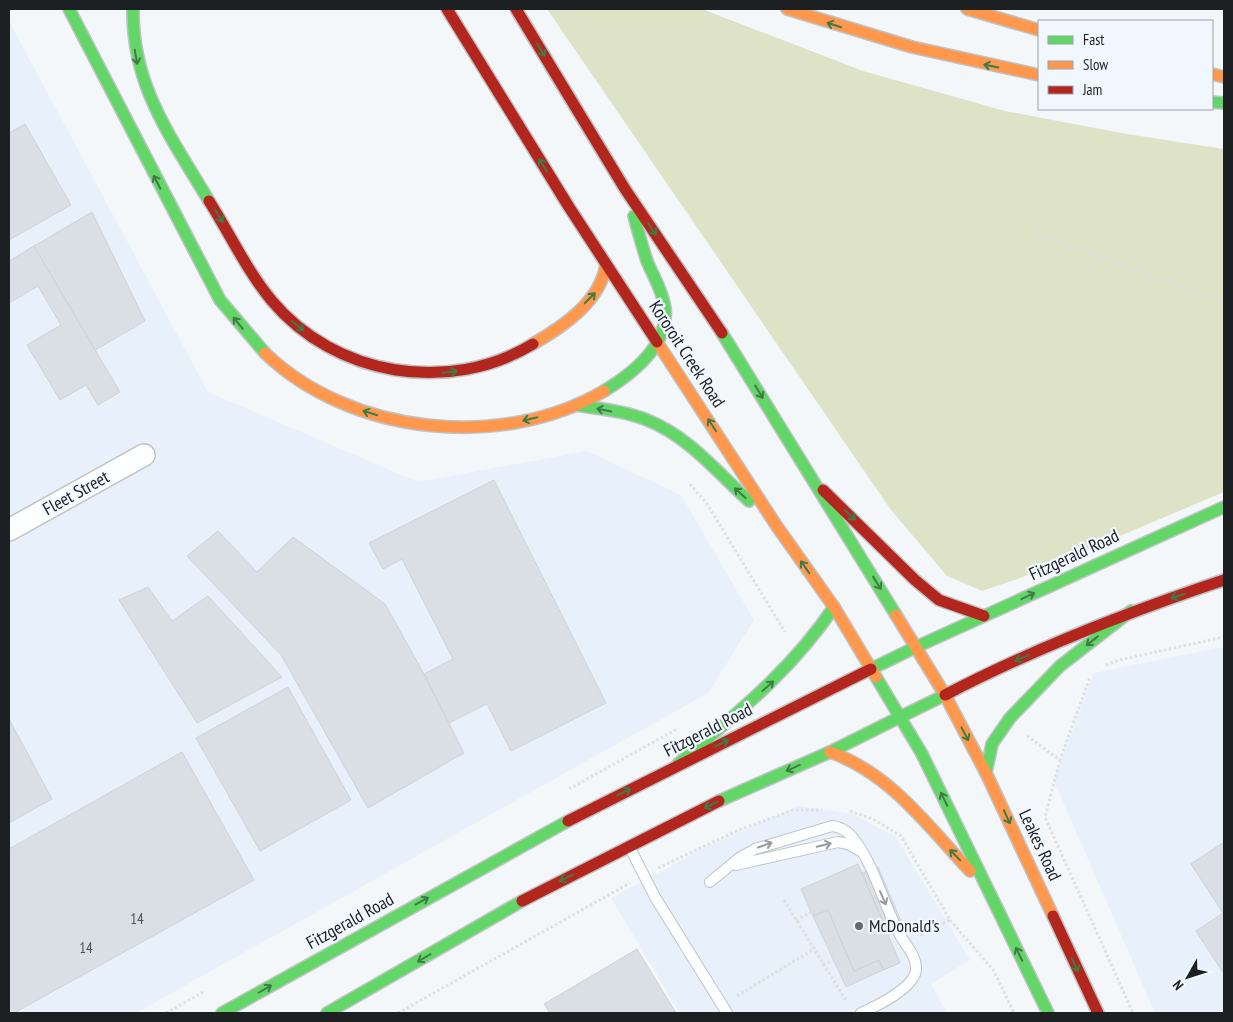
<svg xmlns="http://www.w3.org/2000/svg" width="1233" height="1022" viewBox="0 0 1233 1022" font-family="'PT Sans Narrow',sans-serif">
<rect width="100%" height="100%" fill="#f4f7fa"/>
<!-- built -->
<path fill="#e8f0fb" d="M9 21 208 392 418 482 587 451 681 495 754 620 708 693 136 1013H9Z
M1224 647V1013H1155L1054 781 1094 673Z
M799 806 853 814 896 837 970 960 931 984 947 1013H680L611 898 708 846Z"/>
<!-- green -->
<path fill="#dee3c8" d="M547 9H702L863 71 1005 111 1127 134 1224 149V492L1023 577 982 591 947 576 891 510Z"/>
<!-- building -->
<path fill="#dadfe5" stroke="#d0d2d5" d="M25 124 71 205 9 240V133Z
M92 212 145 321 95 350 34 246Z
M34 246 120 392 98 405 86 385 60 400 27 345 61 325 38 286 9 303V261Z
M494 480 606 703 511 751 487 704 449 723 424 674 453 659 402 559 383 569 369 543Z
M218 531 257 572 293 537 385 604 424 674 464 753 368 808 281 655 187 556Z
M148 587 172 621 208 596 282 677 197 723 119 600Z
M288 687 351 800 260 851 196 738Z
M9 719 52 799 9 823Z
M182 752 254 880 14 1013H9V849Z
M1224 842V974L1196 931 1223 913 1191 864Z
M858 864 900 963 883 970 879 960 854 971 828 910 813 916 801 889Z
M878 867 904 928 889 935 862 873Z
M828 910 854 971 879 960 883 970 846 987 813 916Z
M637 949 676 1013H550L544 1004Z"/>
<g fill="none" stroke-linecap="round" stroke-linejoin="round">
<defs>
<path id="lane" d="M630 848 655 897 727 1013
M736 865 838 842 848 844 860 851
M710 882 739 858 755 849 832 826C843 827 850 833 856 842 876 870 884 906 900 935 906 946 917 956 916 970 914 988 877 1006 861 1013"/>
<path id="street" d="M9 530 144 455"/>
<path id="fast" d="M69 9 220 300 265 353
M133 9C132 86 171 137 209 201
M1212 102 1224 103
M722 333 896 615
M604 391C632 374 669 345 665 308 663 291 653 276 647 261 642 246 638 231 634 216
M576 405C600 409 625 411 647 420 688 436 717 472 749 501
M916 647 1224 507
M871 669 916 647
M876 677 922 754 1048 1013
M900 717 945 695
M678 764C735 715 792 670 834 607
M986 773 992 744 1010 718 1060 666 1131 611
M719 801 830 752 900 717
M222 1013 568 821
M327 1013 522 901"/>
<path id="slow" d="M787 9 912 47 1039 75
M967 9 1039 30
M1212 74 1224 77
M657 342 776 525 834 607 876 677
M533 344C564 326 601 301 606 264
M265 353C350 435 502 451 604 391
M896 615 945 695 986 773 1053 916
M830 752C890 773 928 826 970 871"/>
<path id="jam" d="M447 9 569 207 657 342
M516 9 625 189 722 333
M209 201C230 234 247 271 272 301 335 376 449 395 533 344
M823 490 915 580 939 600 984 616
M945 695C1035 648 1128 612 1224 580
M568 821 871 669
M522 901 719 801
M1053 916 1098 1013"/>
</defs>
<!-- lane casing -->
<use href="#lane" stroke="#c0c3c6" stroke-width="12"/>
<!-- street casing -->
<use href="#street" stroke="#c0c3c6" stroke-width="24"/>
<!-- fast casing -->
<use href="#fast" stroke="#c0c3c6" stroke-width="14"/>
<!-- slow casing -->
<use href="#slow" stroke="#c0c3c6" stroke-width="14"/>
<!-- jam casing -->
<use href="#jam" stroke="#c0c3c6" stroke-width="14"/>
<!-- path -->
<path stroke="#dedfe0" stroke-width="3" stroke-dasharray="2.5 2.5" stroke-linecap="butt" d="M1037 234 1224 302
M690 484 707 504 785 632
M1106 665 1119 660 1224 637
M1027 736 1060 760 1090 677
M1060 760 1045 817 1133 1013
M569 789 677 729
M850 811 873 819 901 836 950 920 919 936
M658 868 739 830 793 810H822
M784 900 847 1002
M796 920 812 912
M950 920 994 971 1014 1013
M823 964 834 960
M737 996 814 949
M166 1013 205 991
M398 1013 630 883"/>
<!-- lane -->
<use href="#lane" stroke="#fdfefe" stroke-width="10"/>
<!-- street -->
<use href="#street" stroke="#fdfefe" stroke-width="21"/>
<!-- fast -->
<use href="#fast" stroke="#63d668" stroke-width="11"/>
<!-- slow -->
<use href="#slow" stroke="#ff974d" stroke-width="11"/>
<!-- jam -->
<use href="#jam" stroke="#b3261e" stroke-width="11"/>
</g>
<!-- one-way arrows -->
<defs><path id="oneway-shaft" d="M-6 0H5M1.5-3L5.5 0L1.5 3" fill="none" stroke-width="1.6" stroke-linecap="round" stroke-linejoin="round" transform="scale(1.25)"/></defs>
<g stroke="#407b46">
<use href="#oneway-shaft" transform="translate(834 25) rotate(-162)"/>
<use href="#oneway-shaft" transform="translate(541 50) rotate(59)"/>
<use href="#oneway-shaft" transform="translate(136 57) rotate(80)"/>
<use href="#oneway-shaft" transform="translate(991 66) rotate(-168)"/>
<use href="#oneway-shaft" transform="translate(543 165) rotate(-122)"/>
<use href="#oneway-shaft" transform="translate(157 182) rotate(-117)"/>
<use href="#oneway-shaft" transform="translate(219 216) rotate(59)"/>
<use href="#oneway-shaft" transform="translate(652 229) rotate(56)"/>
<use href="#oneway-shaft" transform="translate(590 298) rotate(-45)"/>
<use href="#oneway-shaft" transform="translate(238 323) rotate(-129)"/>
<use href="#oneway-shaft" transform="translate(298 326) rotate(39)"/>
<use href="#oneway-shaft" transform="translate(450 372) rotate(-6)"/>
<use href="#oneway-shaft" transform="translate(759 392) rotate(59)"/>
<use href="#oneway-shaft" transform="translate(604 410) rotate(-169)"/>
<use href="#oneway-shaft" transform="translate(370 413) rotate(-162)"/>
<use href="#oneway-shaft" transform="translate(530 419) rotate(167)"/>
<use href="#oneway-shaft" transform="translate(712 425) rotate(-123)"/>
<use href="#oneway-shaft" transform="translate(740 493) rotate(-138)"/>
<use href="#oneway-shaft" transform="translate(850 515) rotate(44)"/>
<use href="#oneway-shaft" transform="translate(805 567) rotate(-125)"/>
<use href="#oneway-shaft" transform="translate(877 583) rotate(58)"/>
<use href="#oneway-shaft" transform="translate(1028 596) rotate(-25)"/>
<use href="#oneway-shaft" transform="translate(1178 596) rotate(162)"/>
<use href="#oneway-shaft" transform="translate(1092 641) rotate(142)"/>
<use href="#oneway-shaft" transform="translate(1022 658) rotate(157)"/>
<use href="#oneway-shaft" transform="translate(768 686) rotate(-41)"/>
<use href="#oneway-shaft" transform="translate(965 734) rotate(62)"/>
<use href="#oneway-shaft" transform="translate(722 743) rotate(-26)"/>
<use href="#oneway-shaft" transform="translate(793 768) rotate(156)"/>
<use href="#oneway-shaft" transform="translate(624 792) rotate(-27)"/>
<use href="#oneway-shaft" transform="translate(944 799) rotate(-116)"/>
<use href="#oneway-shaft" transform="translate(711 805) rotate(154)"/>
<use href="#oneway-shaft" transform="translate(1007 817) rotate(65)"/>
<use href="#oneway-shaft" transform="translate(955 855) rotate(-134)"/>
<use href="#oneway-shaft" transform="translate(566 878) rotate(153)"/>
<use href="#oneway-shaft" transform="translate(422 901) rotate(-29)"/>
<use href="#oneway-shaft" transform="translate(1019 954) rotate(-116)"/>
<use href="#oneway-shaft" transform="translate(424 958) rotate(150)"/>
<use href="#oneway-shaft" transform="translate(1075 965) rotate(65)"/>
<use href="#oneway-shaft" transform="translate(265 989) rotate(-30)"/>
</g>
<g stroke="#989a9b">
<use href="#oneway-shaft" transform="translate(765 845) rotate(-19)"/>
<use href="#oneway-shaft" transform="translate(824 845) rotate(-13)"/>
<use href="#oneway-shaft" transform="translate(883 898) rotate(66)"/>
</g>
<!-- markers -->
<circle fill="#686b6e" stroke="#f0f7fe" stroke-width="2" cx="859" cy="926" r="5"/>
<g text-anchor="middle" stroke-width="4.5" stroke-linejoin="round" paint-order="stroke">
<!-- number labels -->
<g font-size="15" fill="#4e5256">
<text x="137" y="924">14</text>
<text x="86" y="953">14</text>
</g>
<!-- street labels -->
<g font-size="18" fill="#1d2023" stroke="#f0f7fe">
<text transform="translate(687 354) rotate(57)" y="6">Kororoit Creek Road</text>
<text transform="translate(76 493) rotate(-29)" y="6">Fleet Street</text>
<text transform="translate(1074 555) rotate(-25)" y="6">Fitzgerald Road</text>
<text transform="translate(708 730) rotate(-27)" y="6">Fitzgerald Road</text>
<text transform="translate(1040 845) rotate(65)" y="6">Leakes Road</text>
<text transform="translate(350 921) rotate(-29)" y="6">Fitzgerald Road</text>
</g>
<!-- poi labels -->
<g font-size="18" fill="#1d2023" stroke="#f0f7fe" text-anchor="start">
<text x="869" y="932">McDonald's</text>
</g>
</g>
<!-- border -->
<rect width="1233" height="1022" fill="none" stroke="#1d2023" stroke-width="20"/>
<!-- legend -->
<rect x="1038" y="20" width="175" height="90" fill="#f0f7fe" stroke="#9ca1a6"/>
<rect x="1048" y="36" width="25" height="8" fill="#63d668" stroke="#9ca1a6"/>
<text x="1083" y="45" font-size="15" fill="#1d2023">Fast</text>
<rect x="1048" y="61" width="25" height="8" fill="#ff974d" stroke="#9ca1a6"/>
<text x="1083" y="70" font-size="15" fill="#1d2023">Slow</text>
<rect x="1048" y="86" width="25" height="8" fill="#b3261e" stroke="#9ca1a6"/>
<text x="1083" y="95" font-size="15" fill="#1d2023">Jam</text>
<!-- north arrow -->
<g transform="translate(1188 977) rotate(231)" stroke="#f0f7fe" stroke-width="4" paint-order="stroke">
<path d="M0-4L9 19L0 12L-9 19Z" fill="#1d2023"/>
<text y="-8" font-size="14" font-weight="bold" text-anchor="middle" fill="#1d2023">N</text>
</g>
</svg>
